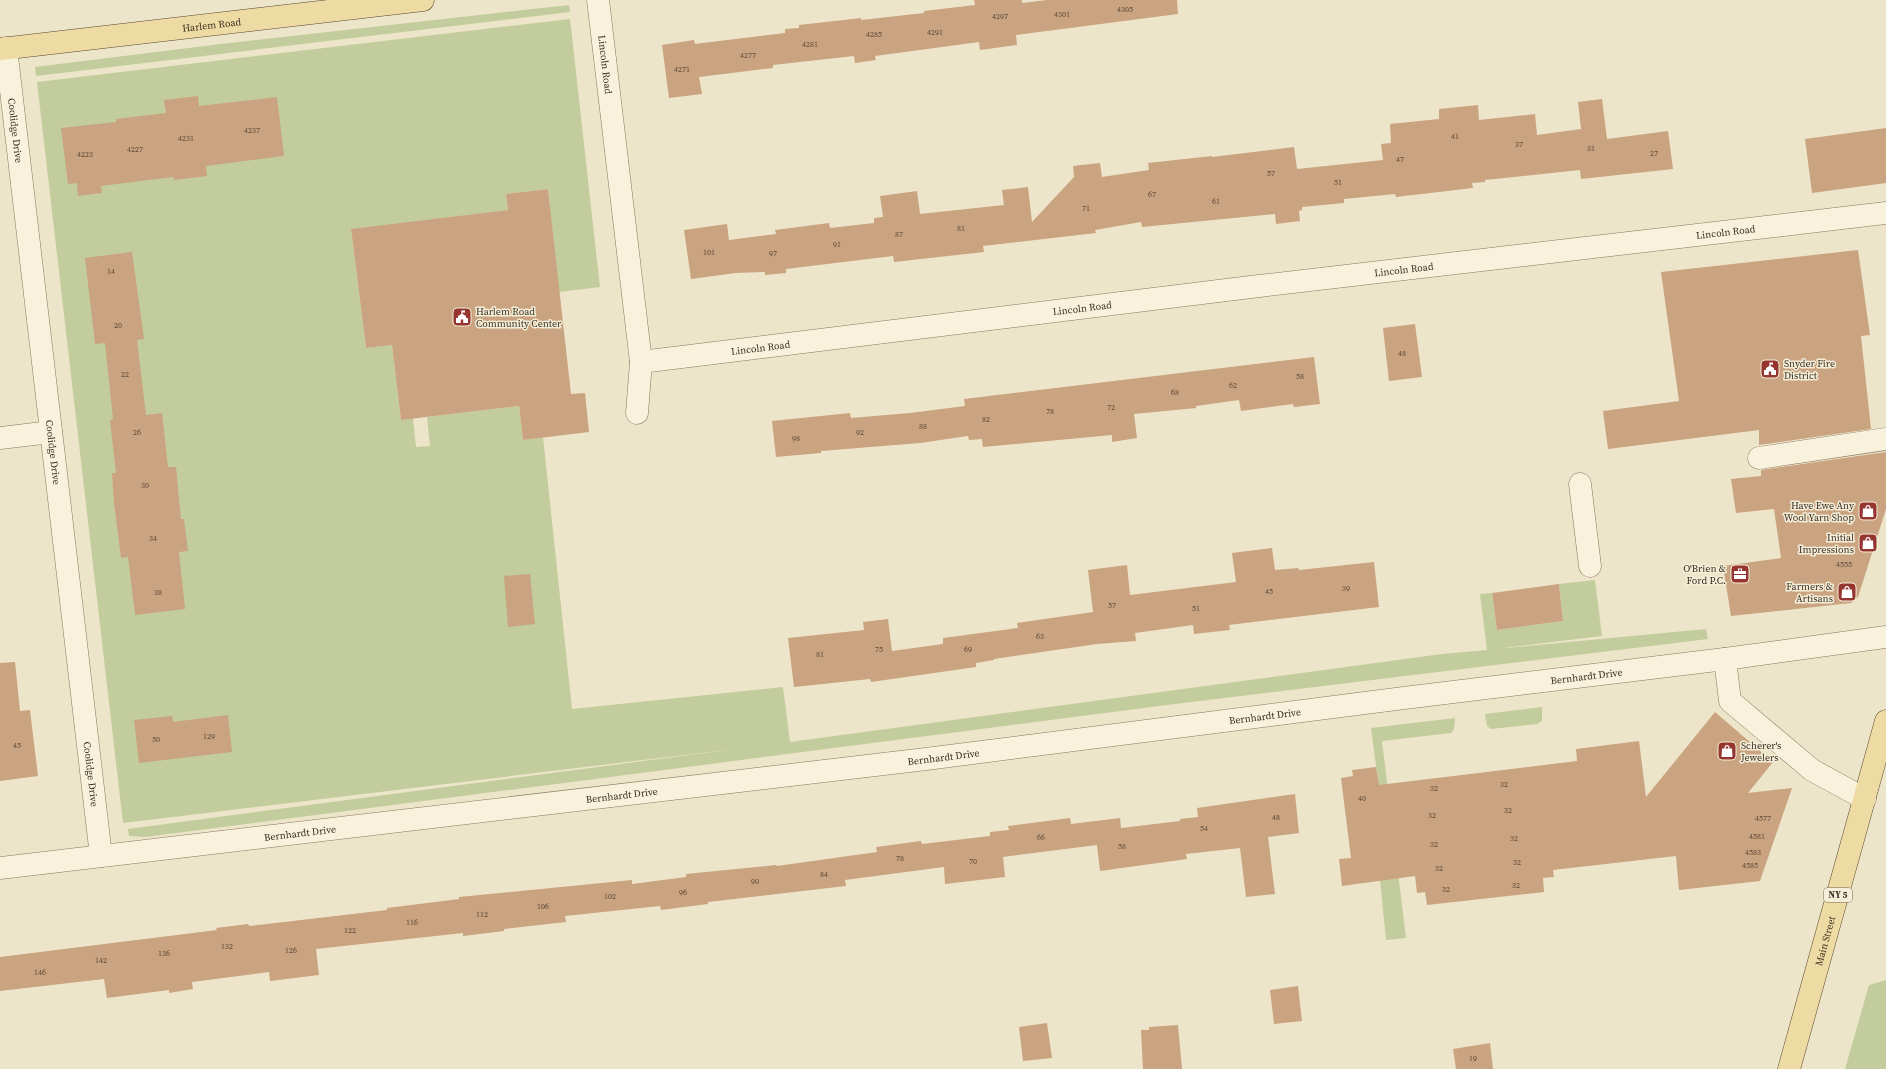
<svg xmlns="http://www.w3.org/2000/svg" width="1886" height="1069" viewBox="0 0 1886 1069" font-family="'Source Serif 4',serif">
<rect width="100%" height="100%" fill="#ede5c9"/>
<!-- green -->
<path fill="#c3cc9c" d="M569 5 570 12 36 76 35 67 221 44Z
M570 19 600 287 559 292 548 189 506 194 508 210 351 230 366 348 392 345 401 420 413 418 416 447 430 446 427 417 519 406 523 440 543 437 572 709 783 687 790 742 1442 654 1487 650 1480 594 1492 593 1497 630 1563 621 1559 584 1595 580 1602 636 1496 649 1706 629 1708 639 1175 704 145 837 129 836 128 829 734 749 123 823 37 82Z
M1542 707V721L1537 724 1491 729 1487 726 1485 714Z
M1455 718 1454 729 1451 733 1382 741 1406 938 1386 940 1374 820 1383 819 1371 728Z
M1886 980V1069H1845L1869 985Z"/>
<!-- building -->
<path fill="#caa380" d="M974 0H1022V3L1047 0H1177L1178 14 1016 35 1017 45 980 50 979 42 875 56 876 60 855 63 854 56 773 65V68L699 77 702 94 669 98 662 45 694 40 695 44 785 33V29L799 28V25L861 18V20L924 13V11L975 5Z
M198 96 199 106 277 97 284 156 206 166 207 176 174 180 173 177 101 186 102 193 78 196 77 183 68 184 61 128 116 122V119L166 113 164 100Z
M1602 99 1607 139 1668 131 1673 169 1581 179 1580 170 1485 180V182L1472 183 1473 188 1396 197 1395 194 1344 199V203L1302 207V210L1299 211 1300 221 1276 224 1275 214 1142 227 1141 222 1095 230 1096 233 983 246 984 252 894 262 893 256 786 269V273L765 275V272L736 273 691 279 684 230 727 224 729 240 776 234 775 230 829 223 830 228 874 223V218L883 217 880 196 917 191 920 214 1004 205 1002 190 1028 187 1032 222 1074 177 1073 166 1100 163 1102 177 1149 170 1148 163 1212 156V157L1294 147 1297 169 1383 160 1381 144 1391 143 1390 124 1439 119V109L1478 105 1479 120 1535 114 1537 135 1581 129 1578 102Z
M1886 128V183L1812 193 1805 139Z
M548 189 571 394 585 393 589 432 523 440 519 406 401 420 392 345 366 348 351 229 508 210 506 194Z
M1858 250 1870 335 1861 336 1871 429 1759 445V430L1608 449 1603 411 1679 401 1661 272Z
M132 252 144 339 137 340 146 415 162 413 168 467H176L181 519H184L188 551 179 552 185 609 135 615 128 557 121 558 114 503 112 473H116L110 420 113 419 105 343 95 344 85 258Z
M1415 324 1422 377 1389 381 1383 328Z
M1314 357 1320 404 1294 407 1293 404 1241 411 1239 400 1196 406V408L1134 414 1137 438 1112 442V435L983 447 982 439 969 440 968 436 920 443 821 451V453L776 457 772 421 850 413 851 418 910 413 965 406 964 399Z
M1886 452V509L1858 597 1851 603 1731 616 1723 566 1781 558 1774 509 1736 513 1731 479 1761 476V470Z
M1272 548 1275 570 1298 568 1299 570 1374 562 1379 607 1229 625 1230 630 1194 634 1193 625 1135 633 1136 641 1097 644 994 659V660L976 663V667L871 682 870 679 794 687 788 638 864 630 863 622 888 619 892 651 943 644V638L1018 628 1017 623 1093 612 1088 570 1127 565 1130 595 1236 582 1232 553Z
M530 574 535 624 508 627 504 576Z
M1559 584 1563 621 1497 630 1492 593Z
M15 662 20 711 30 710 38 776 0 781V663Z
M1715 712 1773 762 1748 793 1792 788 1760 881 1679 890 1676 856 1553 870 1554 877 1543 878 1544 892 1427 905 1425 892 1417 893 1415 876 1342 886 1339 859 1351 858 1341 778 1353 776 1352 770 1376 767 1379 785 1577 761 1576 749 1639 741 1646 797Z
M228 715 232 752 139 763 134 720 172 716 173 722Z
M1295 794 1299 833 1268 837 1275 894 1246 897 1240 848 1186 854 1187 859 1100 871 1097 845 1003 857 1005 877 945 884 944 867 845 880 846 886 708 902V904L661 910 660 906 565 916 566 922 504 929V931L463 936V933L316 949 319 975 270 981 269 972 192 982 193 989 169 993V990L107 998 104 979 0 991V957L217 930 216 928 248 924 249 926 387 910V908L459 899V897L632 880V884L686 877V874L776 865 777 866 877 852 876 847 921 841 922 844 990 836V832L1009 830 1008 826 1070 818 1071 824 1120 818 1121 828 1180 821V819L1198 817 1197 808Z
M1298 986 1302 1021 1274 1024 1270 990Z
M1047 1023 1052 1058 1023 1061 1019 1027Z
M1178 1025 1182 1069H1143L1141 1030H1149V1027Z
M1490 1043 1493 1069H1456L1453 1049Z"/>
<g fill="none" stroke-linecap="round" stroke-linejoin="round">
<defs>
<g id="minor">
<path id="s1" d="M598 0 641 362 1259 286 1886 213"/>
<path id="s2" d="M6 48 101 856"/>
<path d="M637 413 641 362"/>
<path d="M0 438 51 432"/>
<path d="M1759 458 1886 439"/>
<path d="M1580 484 1590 566"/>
<path d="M1725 659 1730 701 1812 770 1865 799"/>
<path id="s3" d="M0 868 926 759 1404 698 1725 659 1886 637"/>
</g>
<g id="major">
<path id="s4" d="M0 49 423 0"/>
<path id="s5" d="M1789 1069 1886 721"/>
</g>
</defs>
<!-- minor casing -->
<use href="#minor" stroke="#89775e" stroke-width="23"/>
<!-- major casing -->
<use href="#major" stroke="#574531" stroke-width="23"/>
<!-- minor -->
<use href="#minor" stroke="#f8f1dc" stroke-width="22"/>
<!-- major -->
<use href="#major" stroke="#eedba3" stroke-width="22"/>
</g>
<!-- icons -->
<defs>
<symbol id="civic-square" viewBox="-11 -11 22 22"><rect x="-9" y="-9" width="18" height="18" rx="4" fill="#963530" stroke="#f5eed8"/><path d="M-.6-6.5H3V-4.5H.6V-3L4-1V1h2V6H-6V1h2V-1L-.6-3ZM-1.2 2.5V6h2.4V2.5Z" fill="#fff"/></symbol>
<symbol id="shop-square" viewBox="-11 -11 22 22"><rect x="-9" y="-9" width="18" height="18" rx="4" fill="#963530" stroke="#f5eed8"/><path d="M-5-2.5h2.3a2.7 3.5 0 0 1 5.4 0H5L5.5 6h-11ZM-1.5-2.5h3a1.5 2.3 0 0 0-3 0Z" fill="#fff"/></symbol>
<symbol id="office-square" viewBox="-11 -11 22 22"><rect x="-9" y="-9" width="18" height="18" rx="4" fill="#963530" stroke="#f5eed8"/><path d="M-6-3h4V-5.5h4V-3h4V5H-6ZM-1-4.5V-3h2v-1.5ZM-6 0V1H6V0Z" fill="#fff"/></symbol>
</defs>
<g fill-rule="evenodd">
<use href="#civic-square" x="451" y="306" width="22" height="22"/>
<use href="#civic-square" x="1759" y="358" width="22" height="22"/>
<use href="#shop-square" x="1857" y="500" width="22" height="22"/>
<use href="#shop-square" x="1857" y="532" width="22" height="22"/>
<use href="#office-square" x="1729" y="563" width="22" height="22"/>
<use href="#shop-square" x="1836" y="581" width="22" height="22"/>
<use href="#shop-square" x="1716" y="740" width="22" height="22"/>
</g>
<g text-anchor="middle" stroke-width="3" stroke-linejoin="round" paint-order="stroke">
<!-- number labels -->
<g font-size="8" fill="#5e4c39">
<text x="1125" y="12">4305</text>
<text x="1062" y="17">4301</text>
<text x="1000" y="19">4297</text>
<text x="935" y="35">4291</text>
<text x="874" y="37">4285</text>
<text x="810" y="47">4281</text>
<text x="748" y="58">4277</text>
<text x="682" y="72">4271</text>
<text x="252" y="133">4237</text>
<text x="1455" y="139">41</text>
<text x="186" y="141">4231</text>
<text x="1519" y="147">37</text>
<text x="1591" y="151">31</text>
<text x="135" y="152">4227</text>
<text x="1654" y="156">27</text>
<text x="85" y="157">4223</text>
<text x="1400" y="162">47</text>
<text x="1271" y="176">57</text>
<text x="1338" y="185">51</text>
<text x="1152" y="197">67</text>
<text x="1216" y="204">61</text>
<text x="1086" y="211">71</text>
<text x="961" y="231">81</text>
<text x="899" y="237">87</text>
<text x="837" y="247">91</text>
<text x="709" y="255">101</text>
<text x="773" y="256">97</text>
<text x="111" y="274">14</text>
<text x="118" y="328">20</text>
<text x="1402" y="356">48</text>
<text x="125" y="377">22</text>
<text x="1300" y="379">58</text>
<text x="1233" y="388">62</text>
<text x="1175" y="395">68</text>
<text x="1111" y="410">72</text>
<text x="1050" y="414">78</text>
<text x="986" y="422">82</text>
<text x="923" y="429">88</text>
<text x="137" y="435">26</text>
<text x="860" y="435">92</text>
<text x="796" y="441">98</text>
<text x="145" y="488">30</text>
<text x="153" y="541">34</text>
<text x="1844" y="567">4555</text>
<text x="1346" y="591">39</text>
<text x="1269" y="594">45</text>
<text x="158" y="595">38</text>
<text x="1112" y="608">57</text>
<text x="1196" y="611">51</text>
<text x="1040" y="639">63</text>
<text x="879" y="652">75</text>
<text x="968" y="652">69</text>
<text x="820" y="657">81</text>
<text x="209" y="739">129</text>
<text x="156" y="742">50</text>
<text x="17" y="748">45</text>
<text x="1504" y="787">32</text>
<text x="1434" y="791">32</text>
<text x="1362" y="801">40</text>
<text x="1508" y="813">32</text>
<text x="1432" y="818">32</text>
<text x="1276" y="820">48</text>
<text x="1763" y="821">4577</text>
<text x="1204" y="831">54</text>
<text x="1757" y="839">4581</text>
<text x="1041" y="840">66</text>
<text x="1514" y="841">32</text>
<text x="1434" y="847">32</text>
<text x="1122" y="849">58</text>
<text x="1753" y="855">4583</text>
<text x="900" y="861">78</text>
<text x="973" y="864">70</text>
<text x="1517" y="865">32</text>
<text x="1750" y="868">4585</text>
<text x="1439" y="871">32</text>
<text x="824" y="877">84</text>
<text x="755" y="884">90</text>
<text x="1516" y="888">32</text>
<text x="1446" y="892">32</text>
<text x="683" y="895">96</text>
<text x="610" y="899">102</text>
<text x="543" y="909">106</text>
<text x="482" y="917">112</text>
<text x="412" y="925">116</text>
<text x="350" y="933">122</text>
<text x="227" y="949">132</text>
<text x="291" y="953">126</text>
<text x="164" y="956">136</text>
<text x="101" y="963">142</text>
<text x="40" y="975">146</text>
<text x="1473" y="1061">19</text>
</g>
<!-- shield labels -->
<rect fill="#f5eed8" stroke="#726858" stroke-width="1" x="1824" y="888" width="28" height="14" rx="3"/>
<g font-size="9" font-weight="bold" fill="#3a2f21">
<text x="1838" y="898">NY 5</text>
</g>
<!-- street labels -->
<g font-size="10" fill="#3a2f21" stroke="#f5eed8">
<text dy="4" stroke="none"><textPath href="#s4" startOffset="213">Harlem Road</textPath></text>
<text dy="4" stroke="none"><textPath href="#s1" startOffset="65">Lincoln Road</textPath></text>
<text dy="4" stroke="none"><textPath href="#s2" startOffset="83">Coolidge Drive</textPath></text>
<text dy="4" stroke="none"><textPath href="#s1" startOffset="1457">Lincoln Road</textPath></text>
<text dy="4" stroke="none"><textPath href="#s1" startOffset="1133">Lincoln Road</textPath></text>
<text dy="4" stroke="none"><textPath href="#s1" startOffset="809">Lincoln Road</textPath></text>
<text dy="4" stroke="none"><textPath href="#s1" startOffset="485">Lincoln Road</textPath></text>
<text dy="4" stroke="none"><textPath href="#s2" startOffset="407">Coolidge Drive</textPath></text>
<text dy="4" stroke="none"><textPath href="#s3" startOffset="1598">Bernhardt Drive</textPath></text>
<text dy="4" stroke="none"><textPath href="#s3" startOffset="1274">Bernhardt Drive</textPath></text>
<text dy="4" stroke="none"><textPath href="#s3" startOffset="950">Bernhardt Drive</textPath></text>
<text dy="4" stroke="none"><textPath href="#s2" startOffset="731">Coolidge Drive</textPath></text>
<text dy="4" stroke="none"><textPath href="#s3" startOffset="626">Bernhardt Drive</textPath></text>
<text dy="4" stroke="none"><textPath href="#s3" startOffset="302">Bernhardt Drive</textPath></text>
<text dy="4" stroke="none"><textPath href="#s5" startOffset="133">Main Street</textPath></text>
</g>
<!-- poi labels -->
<g font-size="10" fill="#3a2f21" stroke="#f5eed8" text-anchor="end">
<text x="476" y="315" text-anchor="start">Harlem Road<tspan x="476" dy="12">Community Center</tspan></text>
<text x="1784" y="367" text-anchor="start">Snyder Fire<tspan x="1784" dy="12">District</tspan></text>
<text x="1854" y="509">Have Ewe Any<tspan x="1854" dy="12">Wool Yarn Shop</tspan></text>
<text x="1854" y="541">Initial<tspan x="1854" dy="12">Impressions</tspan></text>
<text x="1726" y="572">O'Brien &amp;<tspan x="1726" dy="12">Ford P.C.</tspan></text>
<text x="1833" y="590">Farmers &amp;<tspan x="1833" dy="12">Artisans</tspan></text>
<text x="1741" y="749" text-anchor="start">Scherer's<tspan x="1741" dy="12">Jewelers</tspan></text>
</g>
</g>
</svg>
